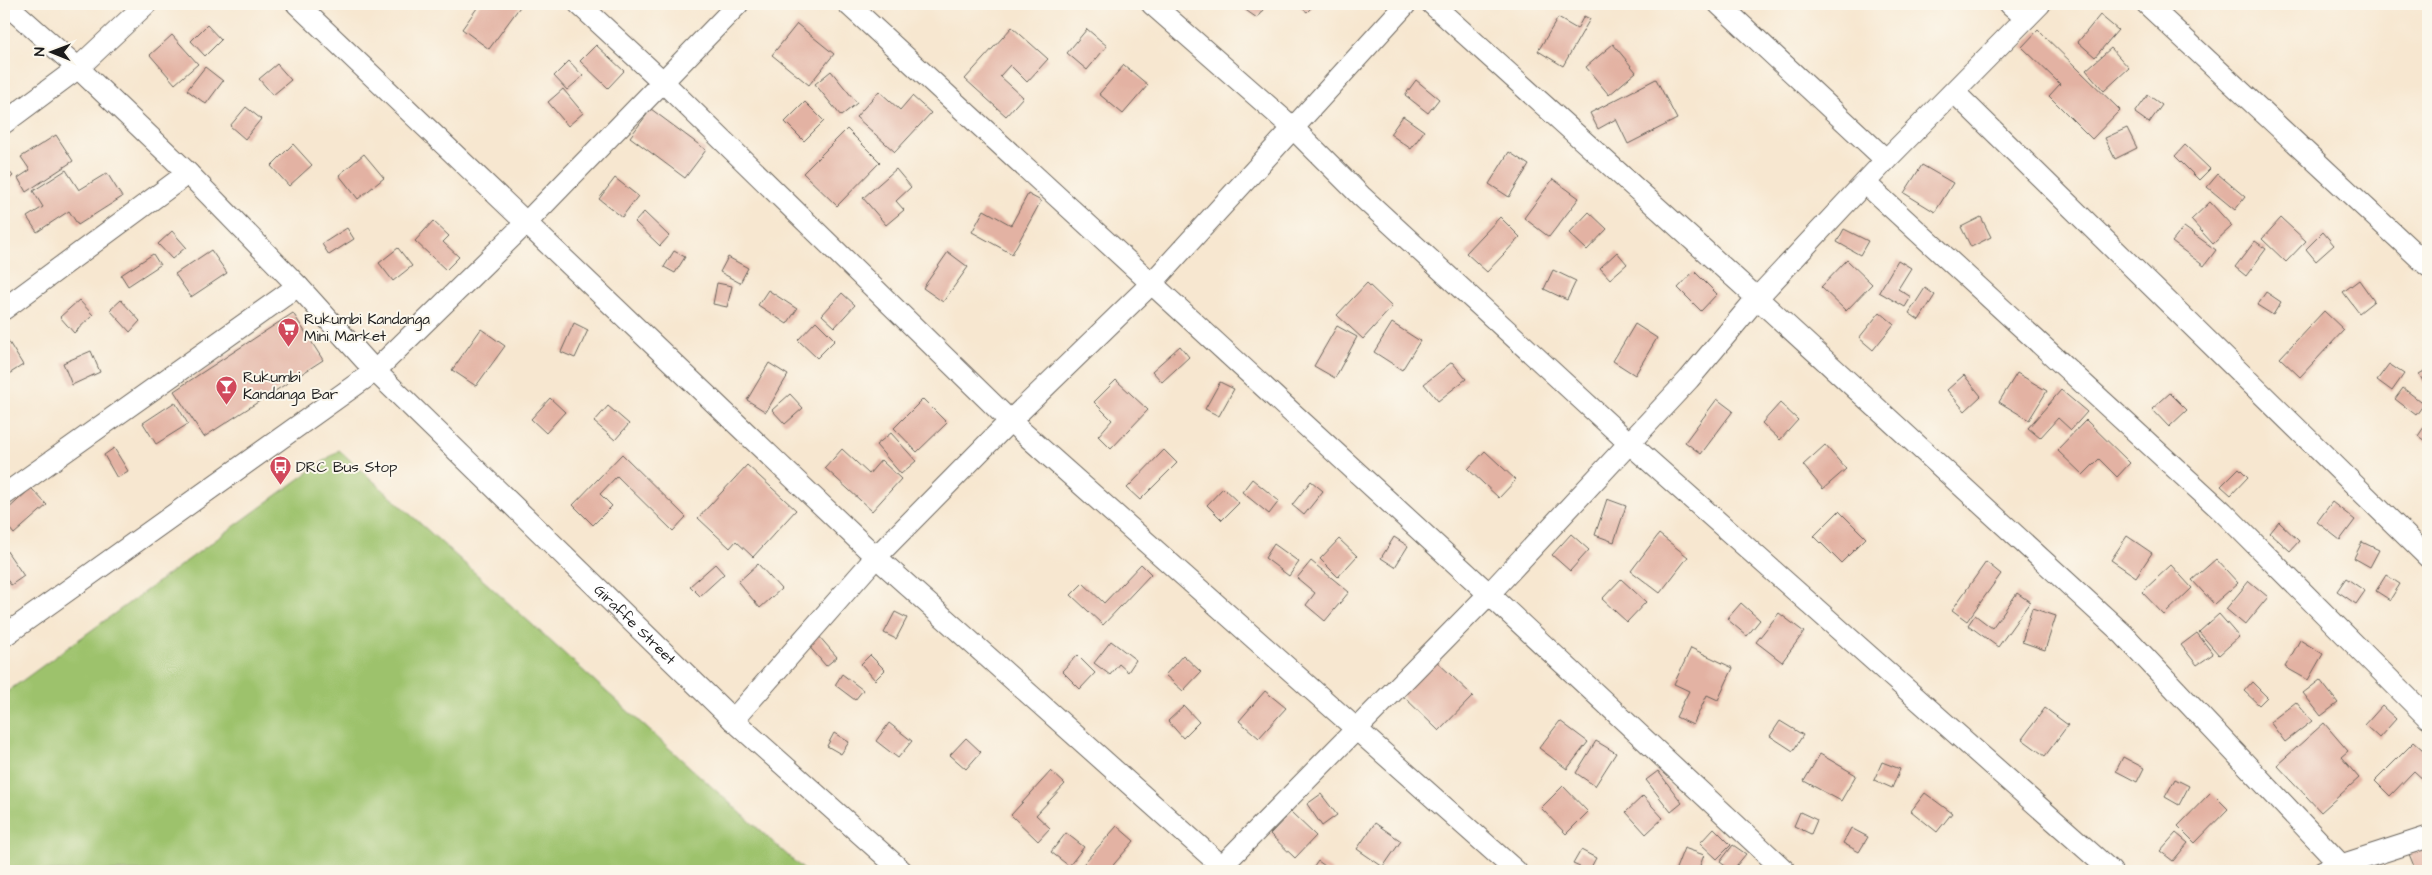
<svg xmlns="http://www.w3.org/2000/svg" width="2432" height="875" viewBox="0 0 2432 875" font-family="'Architects Daughter',sans-serif">
<rect width="100%" height="100%" fill="#fbf7ec"/>
<filter id="ink" filterUnits="userSpaceOnUse"><feTurbulence type="fractalNoise" baseFrequency=".02" numOctaves="2"/><feDisplacementMap in="SourceGraphic" scale="10" xChannelSelector="R" yChannelSelector="G"/><feConvolveMatrix kernelMatrix="1 2 1 2 8 2 1 2 1" color-interpolation-filters="sRGB"/></filter>
<filter id="wash" filterUnits="userSpaceOnUse"><feTurbulence type="fractalNoise" baseFrequency=".0096" numOctaves="4" result="noise"/><feDisplacementMap in="SourceGraphic" scale="20" xChannelSelector="R" yChannelSelector="G"/><feGaussianBlur stdDeviation="1.12" result="paint"/><feColorMatrix in="noise" values="0 0 0 0 0 0 0 0 0 0 0 0 0 0 0 0 0 1.4 0 .05"/><feComposite in="paint" operator="in"/></filter>
<g filter="url(#wash)">
<rect width="100%" height="100%" fill="#f7e7d0"/>
<!-- green -->
<path fill="#9dc26c" stroke="#5c6f44" d="M339 450 805 871H4V694Z"/>
<g id="blocks">
<!-- building -->
<path fill="#e3b2a3" d="M480 4H522L489 49 462 29Z
M1237 4H1267L1257 18Z
M1297 4H1315L1307 12Z
M2100 15 2118 30 2095 57 2078 42Z
M1584 16 1590 19 1563 66 1538 51 1558 18 1577 29Z
M797 24 834 54 809 85 772 55Z
M207 25 221 40 205 56 191 41Z
M1012 27 1048 59 1027 82 1010 65 1000 76 1023 97 1006 116 965 79Z
M1087 29 1107 46 1087 70 1067 53Z
M2038 30 2120 110 2092 139 2049 96 2060 84 2022 47Z
M172 35 198 64 175 84 150 55Z
M1613 44 1636 72 1609 95 1586 67Z
M596 45 624 71 608 88 580 61Z
M2111 48 2129 68 2104 91 2086 70Z
M569 61 583 76 567 90 554 76Z
M277 64 291 80 273 95 259 79Z
M1124 65 1148 85 1123 114 1099 94Z
M205 67 223 81 206 104 187 90Z
M831 71 857 103 841 116 815 84Z
M1656 79 1677 119 1628 144 1616 119 1598 129 1590 113Z
M1416 80 1439 99 1428 113 1405 95Z
M563 89 583 113 568 126 548 102Z
M879 91 900 110 912 96 931 113 895 152 856 117Z
M2148 95 2162 105 2149 123 2135 113Z
M805 102 824 121 804 141 785 122Z
M246 107 261 119 245 139 230 126Z
M651 109 706 150 685 178 630 137Z
M1403 116 1424 131 1411 149 1390 134Z
M2127 128 2137 148 2115 159 2105 138Z
M847 129 880 162 837 206 803 173Z
M56 135 73 161 26 192 18 178 30 170 21 157Z
M293 144 312 165 289 186 271 166Z
M2185 145 2210 169 2199 180 2175 156Z
M1509 152 1529 165 1509 197 1489 184Z
M364 154 384 178 358 199 339 175Z
M4 165 13 176 4 183Z
M1922 165 1953 183 1935 212 1904 193Z
M896 169 911 187 896 201 904 210 886 225 863 198Z
M66 170 79 190 107 173 122 197 78 225 69 211 37 232 27 217 43 207 33 191Z
M2218 174 2245 197 2235 210 2207 187Z
M615 178 638 196 622 217 599 199Z
M1553 179 1579 198 1549 237 1524 218Z
M1028 194 1041 201 1012 254 972 232 984 210 1011 225Z
M2210 202 2232 226 2213 244 2191 220Z
M644 212 669 236 660 246 635 222Z
M1589 212 1607 229 1587 250 1569 233Z
M1500 217 1520 237 1487 272 1466 253Z
M1981 217 1991 237 1971 247 1961 227Z
M2281 218 2306 241 2286 262 2262 239Z
M433 221 449 236 443 242 459 257 446 270 415 241Z
M2184 227 2216 250 2204 266 2172 242Z
M347 228 354 239 329 255 322 244Z
M1844 229 1868 241 1860 255 1837 242Z
M172 231 186 247 172 259 158 244Z
M2323 232 2334 245 2316 261 2306 249Z
M2255 241 2266 249 2246 276 2235 267Z
M398 248 412 266 393 281 379 263Z
M211 250 227 273 191 297 175 274Z
M674 251 685 257 675 273 664 267Z
M948 252 968 267 943 302 923 288Z
M1617 252 1627 264 1610 279 1600 268Z
M153 254 160 265 128 286 121 275Z
M728 257 748 268 740 283 720 272Z
M1847 260 1872 284 1846 311 1821 287Z
M1898 260 1911 268 1898 289 1911 297 1905 307 1879 292Z
M1553 270 1576 281 1567 300 1544 289Z
M1694 271 1717 294 1701 311 1678 288Z
M2359 280 2374 301 2359 313 2343 292Z
M717 283 732 286 727 307 713 304Z
M1367 283 1392 307 1363 339 1337 315Z
M1925 288 1935 295 1919 320 1909 313Z
M768 290 797 309 787 324 758 305Z
M2266 292 2281 302 2273 315 2257 305Z
M842 293 855 305 835 327 822 315Z
M79 300 93 315 74 333 60 317Z
M121 300 140 321 130 332 110 310Z
M2324 311 2344 330 2300 377 2280 358Z
M1880 312 1894 324 1873 350 1859 338Z
M293 313 323 360 204 437 174 391Z
M816 321 835 340 817 358 798 340Z
M574 323 588 330 575 358 561 352Z
M1392 323 1420 341 1402 370 1374 352Z
M1635 324 1657 338 1635 375 1613 361Z
M1337 326 1357 337 1335 378 1314 366Z
M481 329 505 346 476 386 452 370Z
M7 339 23 365 4 377V341Z
M1180 346 1189 357 1162 382 1152 371Z
M91 351 100 372 72 385 63 363Z
M1452 362 1466 379 1438 401 1424 384Z
M769 363 788 375 766 412 747 400Z
M2389 364 2404 374 2392 391 2377 380Z
M2428 369V390L2419 374Z
M2017 373 2047 391 2029 420 1999 402Z
M1964 375 1981 396 1965 411 1947 390Z
M1116 380 1148 410 1111 449 1098 436 1112 420 1094 402Z
M1220 382 1234 389 1219 416 1205 409Z
M2403 388 2424 404 2416 415 2395 399Z
M2061 390 2087 412 2071 430 2058 418 2040 438 2028 428Z
M2170 393 2187 410 2169 427 2152 409Z
M790 394 803 408 785 424 772 410Z
M550 398 565 412 546 433 531 419Z
M923 399 947 423 917 452 894 428Z
M1717 399 1733 411 1701 454 1685 442Z
M175 402 188 424 156 444 143 423Z
M1780 403 1798 420 1780 440 1762 423Z
M608 406 629 424 615 440 594 422Z
M2086 420 2130 463 2117 477 2099 459 2083 475 2057 450Z
M2428 421V443L2418 436Z
M891 433 916 461 901 474 876 445Z
M1825 445 1846 469 1823 489 1803 465Z
M114 448 128 471 117 478 104 455Z
M842 449 869 474 881 460 901 479 872 511 825 468Z
M1164 450 1177 463 1140 500 1127 488Z
M1485 451 1516 480 1499 498 1468 469Z
M622 454 686 517 673 531 617 476 600 494 612 506 593 525 573 505Z
M747 465 796 510 753 557 736 541 730 548 698 518Z
M2239 468 2248 477 2231 495 2221 486Z
M1252 479 1279 501 1269 514 1242 492Z
M1311 481 1323 491 1304 515 1292 505Z
M31 488 47 505 14 534 4 522V513Z
M1223 488 1239 503 1222 520 1207 505Z
M1607 499 1626 506 1614 542 1595 535Z
M2332 502 2355 520 2340 540 2317 522Z
M1839 511 1866 538 1841 563 1814 536Z
M2279 522 2299 541 2290 551 2270 533Z
M1571 534 1589 550 1570 571 1552 555Z
M1659 534 1688 557 1660 593 1631 571Z
M2127 536 2152 553 2136 577 2111 560Z
M1394 537 1408 546 1395 567 1381 558Z
M1339 539 1357 556 1338 577 1320 559Z
M2362 542 2379 550 2370 567 2354 558Z
M1274 544 1299 562 1289 576 1265 558Z
M4 547 24 576 11 585 4 576Z
M2216 559 2238 583 2214 604 2192 580Z
M1311 561 1349 592 1325 621 1306 605 1315 593 1297 578Z
M1986 562 2001 574 1967 621 1952 610Z
M715 564 724 574 700 596 690 586Z
M758 564 781 589 760 608 738 582Z
M1141 564 1151 574 1103 625 1071 595 1083 583 1104 603Z
M2171 565 2192 588 2164 615 2142 592Z
M2386 575 2400 584 2390 600 2376 591Z
M2346 578 2365 591 2356 604 2337 591Z
M1621 579 1646 602 1627 622 1602 599Z
M2249 581 2268 597 2245 625 2226 609Z
M2017 593 2030 602 1998 647 1968 625 1975 615 1992 628Z
M1741 603 1760 620 1747 636 1727 619Z
M2032 608 2056 616 2045 650 2022 642Z
M895 612 907 618 896 639 884 633Z
M1779 613 1804 632 1782 662 1756 642Z
M2219 614 2239 637 2219 655 2199 632Z
M2197 633 2213 654 2197 665 2181 645Z
M818 635 837 657 826 666 807 644Z
M2300 640 2323 654 2308 680 2285 667Z
M1111 641 1136 660 1128 672 1119 664 1110 675 1094 663Z
M1691 648 1733 668 1718 700 1707 695 1693 725 1676 717 1689 691 1674 684Z
M870 655 885 670 875 680 861 664Z
M1077 655 1095 673 1080 689 1062 671Z
M1183 655 1201 672 1183 691 1165 675Z
M1432 657 1473 696 1439 731 1398 691Z
M842 674 863 690 855 700 835 685Z
M2320 680 2338 703 2321 716 2303 693Z
M2252 682 2267 697 2259 705 2244 691Z
M1265 691 1286 708 1259 738 1239 721Z
M2296 702 2312 721 2285 742 2270 722Z
M1184 706 1199 722 1183 738 1168 721Z
M2382 706 2396 719 2379 738 2365 725Z
M2045 708 2068 725 2045 756 2022 739Z
M1560 721 1588 742 1567 769 1539 748Z
M1780 721 1803 735 1793 751 1770 736Z
M889 723 912 741 898 758 876 741Z
M2324 723 2348 751 2341 757 2359 778 2321 812 2277 765Z
M834 733 849 742 841 754 827 746Z
M966 738 981 752 966 769 950 755Z
M1596 741 1616 753 1595 786 1576 773Z
M2414 742 2423 750 2428 745V784L2414 771 2390 796 2375 781Z
M1820 754 1856 775 1841 801 1804 781Z
M2123 757 2144 768 2137 782 2116 771Z
M1882 762 1900 769 1892 788 1874 780Z
M1051 771 1065 784 1036 815 1050 828 1038 841 1011 815Z
M1658 771 1682 803 1671 812 1646 780Z
M2175 779 2189 786 2179 805 2165 797Z
M1563 786 1588 812 1566 834 1541 808Z
M2211 792 2228 809 2195 843 2178 826Z
M1925 793 1952 813 1937 832 1911 811Z
M1321 794 1337 815 1322 826 1307 804Z
M1643 796 1663 818 1646 834 1626 812Z
M1291 812 1316 836 1295 858 1270 834Z
M1800 812 1817 820 1811 834 1794 826Z
M1375 823 1401 841 1383 867 1357 849Z
M1117 826 1134 841 1108 871H1077Z
M1714 828 1731 845 1717 859 1700 843Z
M1851 828 1868 837 1859 852 1843 843Z
M1066 833 1084 847 1069 866 1051 852Z
M2176 833 2188 843 2173 861 2160 851Z
M1733 845 1746 854 1732 871 1720 862Z
M2425 847 2428 855V871H2416L2409 854Z
M1684 848 1704 855 1698 871H1675Z
M1581 850 1596 858 1589 871 1573 864Z
M1318 861 1332 871H1311Z"/>
</g>
</g>
<g filter="url(#ink)">
<use href="#blocks" fill-opacity="0" stroke="#69635b" stroke-width="1"/>
<g fill="none" stroke-linecap="round" stroke-linejoin="round">
<defs>
<g id="minor">
<path id="s1" d="M6 4 78 68 188 173 298 286 375 371 733 720 902 871"/>
<path d="M297 4 876 557 1227 871"/>
<path d="M579 4 663 82 1010 421 1516 871"/>
<path d="M848 4 1489 594 1785 871"/>
<path d="M1152 4 1293 128 1361 196 1628 442 2111 871"/>
<path d="M1432 4 1757 298 2123 634 2341 865"/>
<path d="M1719 4 1886 160"/>
<path d="M2010 4 2026 18"/>
<path d="M2147 4 2428 266"/>
<path d="M1954 92 2428 557"/>
<path d="M4 123 78 68 146 4"/>
<path d="M1865 183 2223 512 2428 718"/>
<path d="M4 309 188 173"/>
<path d="M4 495 298 286"/>
<path d="M4 636 375 371 525 224 738 4"/>
<path d="M733 720 876 557 1010 421 1152 283 1406 4"/>
<path d="M1217 871 1489 594 1689 379 1757 298 1886 160 2040 4"/>
<path d="M2323 871 2428 837"/>
</g>
</defs>
<!-- minor casing -->
<use href="#minor" stroke="#69635b" stroke-width="23"/>
<!-- minor -->
<use href="#minor" stroke="#fff" stroke-width="21"/>
</g>
</g>
<!-- icons -->
<defs>
<symbol id="supermarket-pin" viewBox="-11 -11 22 30"><path d="M0 17L-7.5 6A9.5 9.5 0 1 1 7.5 6Z" fill="#d1495b" stroke="#fbf7ec"/><path d="M-6-5.5h2.5l.6 2H6L4.5 2H-2.5L-4.4-4H-6ZM-1.5 3.2a1.3 1.3 0 1 0 .1 0ZM3 3.2a1.3 1.3 0 1 0 .1 0Z" fill="#fff"/></symbol>
<symbol id="bar-pin" viewBox="-11 -11 22 30"><path d="M0 17L-7.5 6A9.5 9.5 0 1 1 7.5 6Z" fill="#d1495b" stroke="#fbf7ec"/><path d="M-6-5H6L.8 .8V4.5H3.5V6h-7V4.5H-.8V.8Z" fill="#fff"/></symbol>
<symbol id="bus-pin" viewBox="-11 -11 22 30"><path d="M0 17L-7.5 6A9.5 9.5 0 1 1 7.5 6Z" fill="#d1495b" stroke="#fbf7ec"/><path d="M-5-6H5V4H4V6H2V4H-2V6H-4V4H-5ZM-3.5-4V0h7V-4ZM-3.5 1.2v1.5H-2V1.2ZM2 1.2v1.5H3.5V1.2Z" fill="#fff"/></symbol>
</defs>
<g fill-rule="evenodd">
<use href="#supermarket-pin" x="276" y="316" width="25" height="34"/>
<use href="#bar-pin" x="214" y="374" width="25" height="34"/>
<use href="#bus-pin" x="268" y="454" width="25" height="34"/>
</g>
<g text-anchor="middle" stroke-width="4" stroke-linejoin="round" paint-order="stroke">
<!-- poi labels -->
<g font-size="15" fill="#1c1c1c" stroke="#fbf7ec" text-anchor="start">
<text x="304" y="324">Rukumbi Kandanga<tspan x="304" dy="17">Mini Market</tspan></text>
<text x="243" y="382">Rukumbi<tspan x="243" dy="17">Kandanga Bar</tspan></text>
<text x="296" y="472">DRC Bus Stop</text>
</g>
<!-- street labels -->
<g font-size="15" fill="#1c1c1c" stroke="#fbf7ec">
<text dy="5" stroke="none"><textPath href="#s1" startOffset="884">Giraffe Street</textPath></text>
</g>
</g>
<!-- margin -->
<rect width="2432" height="875" fill="none" stroke="#fbf7ec" stroke-width="20"/>
<!-- north arrow -->
<g transform="translate(52 52) rotate(271)" stroke="#fbf7ec" stroke-width="4" paint-order="stroke">
<path d="M0-4L9 19L0 12L-9 19Z" fill="#1c1c1c"/>
<text y="-8" font-size="14" font-weight="bold" text-anchor="middle" fill="#1c1c1c">N</text>
</g>
</svg>
